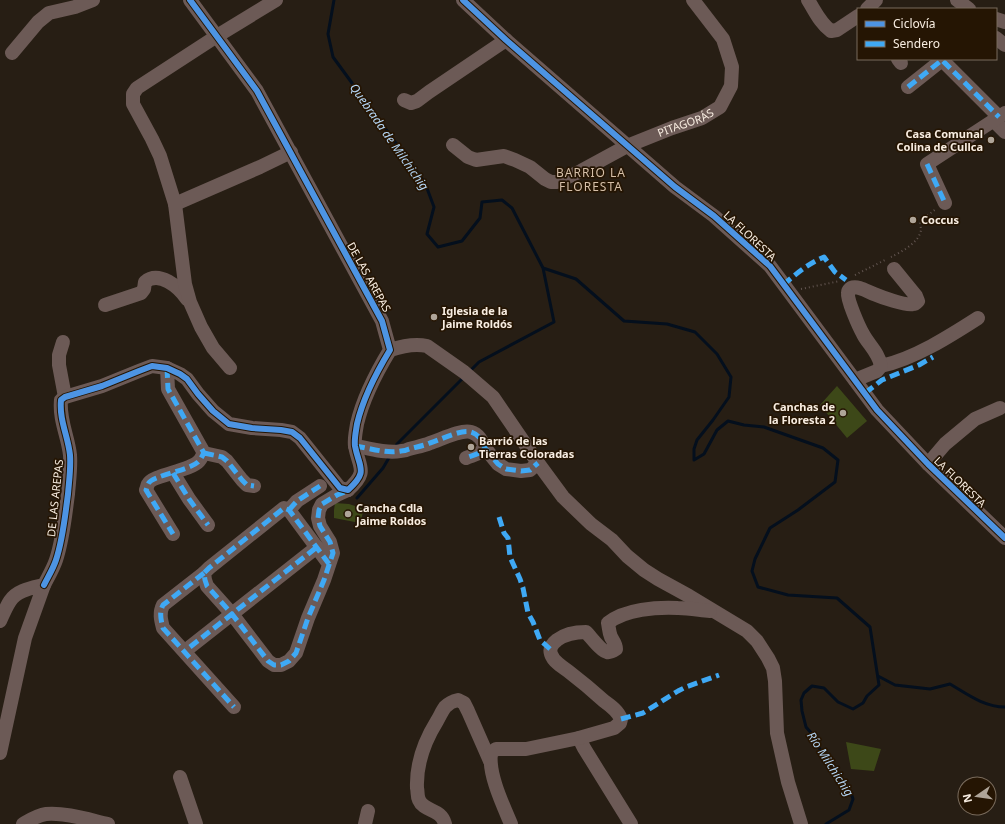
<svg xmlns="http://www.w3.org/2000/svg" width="1005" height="824" viewBox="0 0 1005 824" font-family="'Noto Sans',sans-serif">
<rect width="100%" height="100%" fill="#271e14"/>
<!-- green -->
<path fill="#3d4818" d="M837 386 867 421 847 438 820 405Z
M335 503 349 504 364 509 360 523 334 518V510Z
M846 742 881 749 874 771 851 769Z"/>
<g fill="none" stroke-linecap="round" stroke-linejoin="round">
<!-- stream -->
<path stroke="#040f1d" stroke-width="3" d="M334 0 328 34 333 57 425 183 434 207 427 234 438 247 462 241 480 218 482 202 502 200 512 208 543 268 554 322 479 362 469 372
M543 268 576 279 624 321 667 324 695 332 717 354 731 377 729 397 713 420 697 440 694 449V460L704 454 717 430 728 421 744 425 764 427 823 448 838 460 835 482 798 510 770 528 755 559 752 571 758 587 788 595 837 598 870 627 879 685 867 696 863 703 853 709 838 702 824 688 812 686 804 693 801 700 802 711 806 727 812 734 826 761 844 786 851 793 853 799 849 810 826 824
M395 448 397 444 463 378
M357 498 383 468 390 456
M878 676 895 685 930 689 950 684C967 694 984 707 1005 707"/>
<!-- path -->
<path stroke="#625550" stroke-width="2" stroke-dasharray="1 3" stroke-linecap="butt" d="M891 257C901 252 919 243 921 230 921 228 920 224 920 221L936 209
M855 275 885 260
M801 289 840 281"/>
<!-- minor -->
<g stroke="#6c5a56" stroke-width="14">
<path d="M463 0 506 40 675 187 714 216 770 266 877 410 928 464 1005 538"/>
<path d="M808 0C815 11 820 23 831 31L837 30 858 16"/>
<path d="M957 0 969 9"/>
<path d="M867 9 876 0"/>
<path d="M996 19 1005 22"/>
<path d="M996 38 1005 45"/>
<path d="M12 53 38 22 49 13 75 7 93 0"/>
<path d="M898 59 901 63"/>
<path d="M908 87 942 60 999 117"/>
<path d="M404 100 411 103 417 101 429 92 506 40"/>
<path d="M994 121 1005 132"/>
<path id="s1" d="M453 145 468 157 476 160 504 156 515 160 530 167 545 179 551 182H557L581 171 627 146 672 128 702 118 720 107 731 86 732 67 723 39 693 0"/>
<path d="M945 203 927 164 1005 113"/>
<path d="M175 204 260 167 291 152"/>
<path d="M105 305 141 293 144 289 145 282C159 270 179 287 187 299"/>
<path d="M63 342 59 355V365L65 397"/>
<path d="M390 350C402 346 414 343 427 346L464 372 493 397 538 463 563 497 591 524 612 540 627 556 644 570 658 579 689 596 747 631 757 641 768 658 773 668 775 681 777 733 788 782 801 824"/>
<path d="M881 366C914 359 950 336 978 318"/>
<path d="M167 368 168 389 204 453C202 456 201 459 199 461 190 471 152 475 148 484 147 486 147 488 146 490L173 534"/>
<path d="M230 368 213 348 201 327 190 302 185 284 175 204 160 156 152 139 133 104V94L137 88 217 36 276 0"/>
<path d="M855 380 877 371 881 366C879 353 868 344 863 334 859 327 847 300 848 293 848 290 849 290 851 288 858 285 868 292 874 294 881 297 906 306 913 304 916 304 916 303 918 301L916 296 894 269"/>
<path d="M355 446C370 448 386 454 401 451 404 451 407 450 409 449 416 447 423 446 430 443 440 440 461 429 471 432 478 434 483 441 485 448 481 454 473 455 466 458"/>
<path d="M485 448 498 464 506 469 521 471 530 470 538 463"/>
<path d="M204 453 222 457 227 461 242 480 247 485 254 486"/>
<path d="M928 464 945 444 975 419 1000 408"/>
<path d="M173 473 189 499 208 525"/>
<path d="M289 510 297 501 320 486"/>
<path d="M329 564 289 510 284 508 209 568 204 573 205 580 207 586 232 614 268 661 274 665H281L289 661 296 653 308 618 324 580 333 553 330 542 320 526 318 518 319 510 322 504 337 495 348 490"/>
<path d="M204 573 163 605C159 613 161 620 163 628L234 707"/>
<path d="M44 585C48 577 53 569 56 560 63 539 65 516 68 494 69 481 71 468 70 455 68 436 59 420 61 400L65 397 102 386 139 371 152 366 167 368 180 374 187 379 198 394 213 411 229 424 252 428 281 430 292 432 300 438 340 488 348 490C369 471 359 468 355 446 354 439 356 431 357 424 363 398 376 373 390 350L382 321 257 91 190 0"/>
<path d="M0 621C3 614 6 607 10 601 17 590 32 588 44 585L25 638 0 753"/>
<path d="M190 647 317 547"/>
<path d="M579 738 584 748 631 824"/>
<path d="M180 777 196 824"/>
<path d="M23 824C30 820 38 815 46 814 64 812 90 820 108 824"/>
<path d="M365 824 368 811"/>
<path d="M445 824C441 808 424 812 419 800 417 796 418 792 417 788 416 763 424 742 437 721 440 716 442 711 445 707 449 703 453 701 458 700L464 703 468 711 490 761"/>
<path d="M511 824C503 805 488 774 491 753L496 749H526L579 738 614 728 620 723 621 719C618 711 611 706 604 701 593 691 581 681 568 671 562 667 553 661 551 654 549 648 552 644 557 640 565 634 575 632 586 632 591 637 601 651 607 652 610 653 613 651 616 649 616 644 613 641 611 637 609 632 609 628 608 623 625 609 657 607 678 608 689 608 699 610 710 611"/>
</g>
<!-- quiet -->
<path stroke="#3fa9f5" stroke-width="5" stroke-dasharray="10 5" stroke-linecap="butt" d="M908 87 942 60 999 117
M927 164 945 203
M783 285C796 274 809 263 824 257L835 272 846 280
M167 368 168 389 204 453C202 456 201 459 199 461 190 471 152 475 148 484 147 486 147 488 146 490L173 534
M865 393 882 380 919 365 933 357
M355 446C370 448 386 454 401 451 404 451 407 450 409 449 416 447 423 446 430 443 440 440 461 429 471 432 478 434 483 441 485 448 481 454 473 455 466 458
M485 448 498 464 506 469 521 471 530 470 538 463
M204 453 222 457 227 461 242 480 247 485 254 486
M173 473 189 499 208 525
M289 510 297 501 320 486
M499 517 504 533 508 538 510 557 520 579 523 588 528 613 533 622 540 640 550 649
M329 564 289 510 284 508 209 568 204 573 205 580 207 586 232 614 268 661 274 665H281L289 661 296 653 308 618 324 580 333 553 330 542 320 526 318 518 319 510 322 504 337 495 347 491
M204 573 163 605C159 613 161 620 163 628L234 707
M190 647 317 547
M621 719 643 713 678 691 686 687 719 675"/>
<defs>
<path id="cycleway" d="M463 0 506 40 675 187 714 216 770 266 877 410 928 464 1005 538
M44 585C48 577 53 569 56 560 63 539 65 516 68 494 69 481 71 468 70 455 68 436 59 420 61 400L65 397 102 386 139 371 152 366 167 368 180 374 187 379 198 394 213 411 229 424 252 428 281 430 292 432 300 438 340 488 348 490C369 471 359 468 355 446 354 439 356 431 357 424 363 398 376 373 390 350L382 321 257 91 190 0"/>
</defs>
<!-- cycleway casing -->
<use href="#cycleway" stroke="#251503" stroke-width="8"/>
<!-- cycleway -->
<use href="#cycleway" stroke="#4d94e3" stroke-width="6"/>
</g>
<!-- markers -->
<g fill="#afa599" stroke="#251503" stroke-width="1.5">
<circle cx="991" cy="140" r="4"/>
<circle cx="913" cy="220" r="4"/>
<circle cx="434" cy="317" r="4"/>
<circle cx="843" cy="413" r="4"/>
<circle cx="471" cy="447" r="4"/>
<circle cx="348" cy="514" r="4"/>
</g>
<g text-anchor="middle" stroke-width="3.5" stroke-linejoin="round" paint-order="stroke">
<!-- street labels -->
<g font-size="11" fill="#f8ede1" stroke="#251503">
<text dy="4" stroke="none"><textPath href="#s1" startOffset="258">PITAGORÁS</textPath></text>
<text transform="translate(750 236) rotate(43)" y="4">LA FLORESTA</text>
<text transform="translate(369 277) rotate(61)" y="4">DE LAS AREPAS</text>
<text transform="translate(960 482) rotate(44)" y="4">LA FLORESTA</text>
<text transform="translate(55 498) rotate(-84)" y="4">DE LAS AREPAS</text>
</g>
<!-- poi labels -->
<g font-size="11" font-weight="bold" fill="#f8ede1" stroke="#251503" text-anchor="start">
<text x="983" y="138" text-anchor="end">Casa Comunal<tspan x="983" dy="13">Colina de Cullca</tspan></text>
<text x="921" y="224">Coccus</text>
<text x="442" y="315">Iglesia de la<tspan x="442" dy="13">Jaime Roldós</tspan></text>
<text x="835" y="411" text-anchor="end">Canchas de<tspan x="835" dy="13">la Floresta 2</tspan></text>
<text x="479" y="445">Barrió de las<tspan x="479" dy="13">Tierras Coloradas</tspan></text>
<text x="356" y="512">Cancha Cdla<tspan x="356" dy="13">Jaime Roldos</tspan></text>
</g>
<!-- water labels -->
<g font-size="12" font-style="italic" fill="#b4d5f4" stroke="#251503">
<text transform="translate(389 137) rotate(55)" y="4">Quebrada de Milchichig</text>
<text transform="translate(830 764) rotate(57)" y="4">Río Milchichig</text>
</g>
<!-- neighbourhood labels -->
<g font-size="12" letter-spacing="1" fill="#d5bfa8" stroke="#251503">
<text x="591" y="177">BARRIO LA<tspan x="591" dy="14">FLORESTA</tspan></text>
</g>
</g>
<!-- legend -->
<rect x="857" y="8" width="140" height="52" fill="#251503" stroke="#796b5c"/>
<rect x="865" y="21" width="20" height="6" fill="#4d94e3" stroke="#796b5c"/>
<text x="893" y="28" font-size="12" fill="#f8ede1">Ciclovía</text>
<rect x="865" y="41" width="20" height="6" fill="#3fa9f5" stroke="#796b5c"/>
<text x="893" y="48" font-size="12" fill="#f8ede1">Sendero</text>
<!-- north arrow -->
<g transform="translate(977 796) rotate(257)"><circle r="19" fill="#251503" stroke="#796b5c"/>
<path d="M0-3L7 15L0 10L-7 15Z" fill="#afa599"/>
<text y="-6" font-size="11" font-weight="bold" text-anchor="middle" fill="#f8ede1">N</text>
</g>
</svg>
